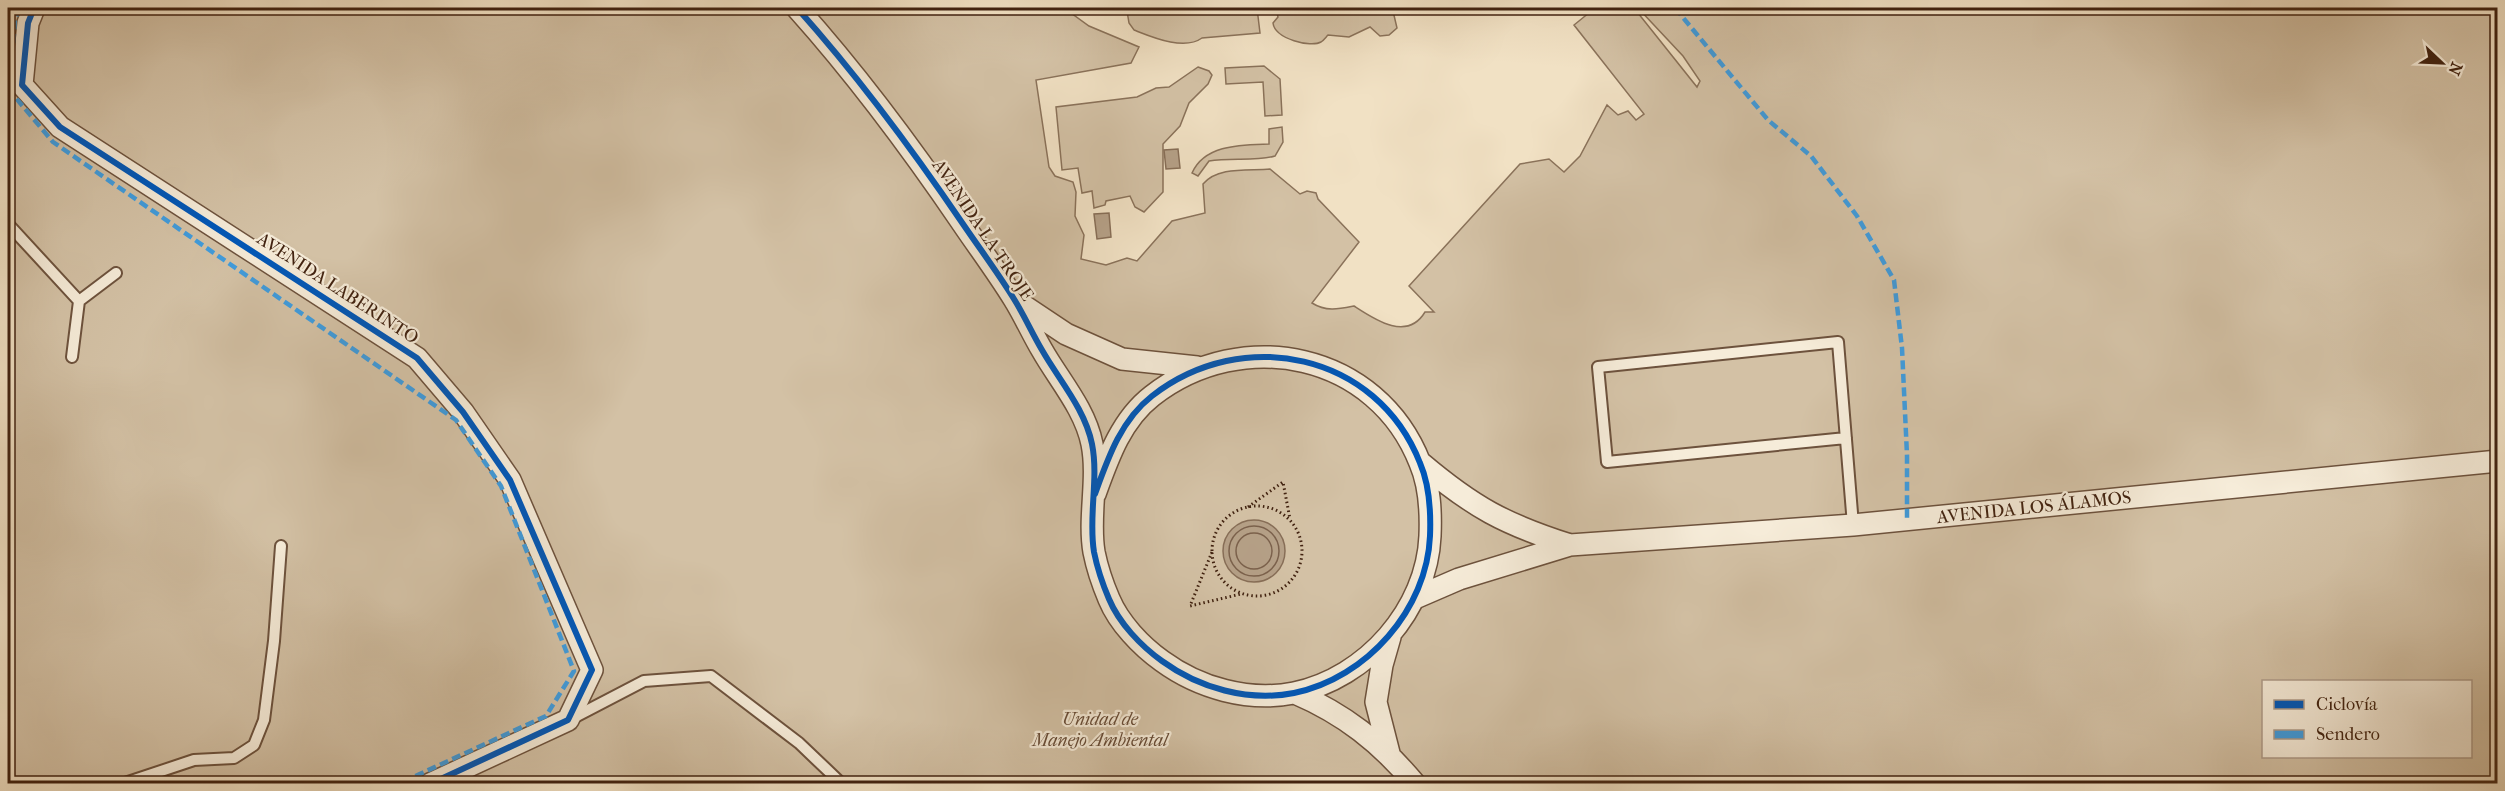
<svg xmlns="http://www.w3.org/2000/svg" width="2505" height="791" viewBox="0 0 2505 791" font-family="'IM FELL French Canon',serif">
<rect width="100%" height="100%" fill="#f1e1c4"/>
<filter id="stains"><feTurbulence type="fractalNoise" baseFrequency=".00333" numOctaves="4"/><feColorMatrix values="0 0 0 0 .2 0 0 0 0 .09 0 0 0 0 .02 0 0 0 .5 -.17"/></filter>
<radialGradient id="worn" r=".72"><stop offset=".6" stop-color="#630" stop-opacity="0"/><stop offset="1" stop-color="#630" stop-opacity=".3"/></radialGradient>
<!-- green -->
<path fill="#d3c1a5" stroke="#8a725a" stroke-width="1.5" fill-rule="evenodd" d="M8 8H1064L1089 26 1139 47 1131 63 1036 80 1049 167 1055 176 1073 182 1076 192 1075 216 1084 235 1081 259 1106 265 1127 258 1137 261 1172 221 1205 213 1203 184C1218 166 1249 171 1270 169L1300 194 1307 191 1316 193 1318 199 1359 242 1312 303C1326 312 1339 309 1354 306 1374 319 1407 342 1425 312H1434L1409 286 1520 164 1549 159 1564 172 1580 156 1607 105 1618 115 1628 111 1636 120 1644 114 1574 25 1595 8H1634L1697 87 1700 81 1683 56 1638 8H2497V783H8ZM2264 682H2470V756H2264Z
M1132 8H1257L1260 33 1202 38C1184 51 1152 37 1134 30L1129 23 1127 11Z
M1280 8H1403L1402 11 1398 8 1393 11 1397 28 1389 35 1380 36 1370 27 1349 37 1328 35C1326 37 1324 40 1321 42 1311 48 1275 39 1273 23L1278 17 1276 9Z
M1264 66 1280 79 1282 115 1265 116 1263 82 1226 84 1225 68Z
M1198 67 1209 71 1212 75 1208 84 1189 103 1180 126 1163 144V192L1144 212 1135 207 1130 196 1106 201 1105 205 1094 208 1092 191 1082 193 1078 168 1062 170 1056 107 1137 97 1156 88 1169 87Z
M1282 127 1283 142 1275 156C1255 162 1231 157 1209 161L1198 176 1192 173C1205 144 1242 145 1269 144V129Z"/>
<!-- water -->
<path fill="#b5a087" stroke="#876e57" stroke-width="1.5" d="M1178 149 1180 168 1166 169 1164 150Z
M1109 213 1111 237 1097 239 1094 214Z
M1223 551a31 31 0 1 1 62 0a31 31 0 1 1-62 0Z"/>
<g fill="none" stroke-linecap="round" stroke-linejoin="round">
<!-- shore -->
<path stroke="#7b614c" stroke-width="1.5" d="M1229 551a25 25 0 1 1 50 0a25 25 0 1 1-50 0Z
M1236 551a18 18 0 1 1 36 0a18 18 0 1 1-36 0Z"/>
<defs>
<path id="lane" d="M8 224 79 301
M72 357 79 301 116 273
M1846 438 1607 462 1598 367 1838 342 1853 525
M571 719 644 681 711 676 799 743 842 784
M122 784 194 760 234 758 254 745 264 720 274 641 281 546"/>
<path id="street" d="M34 8 28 23 22 85 60 127 417 358 463 412 510 480 592 670 568 720 430 784
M797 8C857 75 912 149 963 224 980 249 998 273 1014 299 1024 315 1032 333 1042 350 1059 380 1085 409 1092 444 1099 479 1088 517 1094 552 1097 567 1103 585 1109 599 1119 623 1141 646 1162 661 1199 688 1248 702 1294 693 1367 678 1427 609 1430 536 1431 511 1430 486 1420 463 1377 353 1243 325 1152 396 1121 420 1108 458 1095 494
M1018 302 1066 334 1122 359 1197 367
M1421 463C1473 507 1504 524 1570 545
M1415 598 1459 579 1570 545 1853 525 2498 461
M1295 693C1344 714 1380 742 1415 784
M1389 753 1376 702 1382 665 1390 637"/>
</defs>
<!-- lane casing -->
<use href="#lane" stroke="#6d523d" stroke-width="14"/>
<!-- street casing -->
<use href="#street" stroke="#6d523d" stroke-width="24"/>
<!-- path -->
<path stroke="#412210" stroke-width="3" stroke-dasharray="1.5 3" stroke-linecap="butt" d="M1212 551a45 45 0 1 1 90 0a45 45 0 1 1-90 0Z
M1248 507 1283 482 1290 519
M1212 552 1190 606 1241 594"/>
<!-- lane -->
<use href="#lane" stroke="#f6ecd9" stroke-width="10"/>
<!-- street -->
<use href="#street" stroke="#f6ecd9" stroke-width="21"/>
<!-- quiet -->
<path stroke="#3f9cde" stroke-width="4.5" stroke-dasharray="9 4.5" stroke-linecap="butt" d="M20 8 15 19 10 91 53 142 456 420 501 486 574 671 546 716 398 784
M1675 8 1768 120 1811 156 1857 216 1894 280 1902 348 1907 455V519"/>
<defs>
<path id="cycleway" d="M34 8 28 23 22 85 60 127 417 358 463 412 510 480 592 670 568 720 430 784
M797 8C857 75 912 149 963 224 980 249 998 273 1014 299 1024 315 1032 333 1042 350 1059 380 1085 409 1092 444 1099 479 1088 517 1094 552 1097 567 1103 585 1109 599 1119 623 1141 646 1162 661 1199 688 1248 702 1294 693 1367 678 1427 609 1430 536 1431 511 1430 486 1420 463 1377 353 1243 325 1152 396 1121 420 1108 458 1095 494"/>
</defs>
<!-- cycleway casing -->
<use href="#cycleway" stroke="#f6ecd9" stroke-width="10"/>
<!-- cycleway -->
<use href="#cycleway" stroke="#0057b8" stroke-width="6"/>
</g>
<g text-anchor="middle" stroke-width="4.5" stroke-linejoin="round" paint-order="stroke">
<!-- street labels -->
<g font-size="18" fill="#412210" stroke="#f6ecd9">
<text transform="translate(983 230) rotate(56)" y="6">AVENIDA LA TROJE</text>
<text transform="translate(338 288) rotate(33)" y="6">AVENIDA LABERINTO</text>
<text transform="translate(2034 507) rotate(-6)" y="6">AVENIDA LOS ÁLAMOS</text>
</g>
<!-- park labels -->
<g font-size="18" font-style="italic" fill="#664a35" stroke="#f6ecd9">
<text x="1100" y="725">Unidad de<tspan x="1100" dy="21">Manejo Ambiental</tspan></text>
</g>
</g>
<!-- margin -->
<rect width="2505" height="791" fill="none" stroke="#f1e1c4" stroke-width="30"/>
<rect x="9" y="9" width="2487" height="773" fill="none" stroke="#412210" stroke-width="3"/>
<rect x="15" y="15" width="2475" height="761" fill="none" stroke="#412210" stroke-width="1.5"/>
<!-- legend -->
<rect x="2262" y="680" width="210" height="78" fill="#f6ecd9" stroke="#ae9b89" stroke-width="1.5"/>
<rect x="2274" y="700" width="30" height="9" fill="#0057b8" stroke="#ae9b89" stroke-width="1.5"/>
<text x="2316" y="710" font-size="18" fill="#412210">Ciclovía</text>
<rect x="2274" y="730" width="30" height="9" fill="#3f9cde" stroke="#ae9b89" stroke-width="1.5"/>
<text x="2316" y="740" font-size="18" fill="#412210">Sendero</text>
<!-- north arrow -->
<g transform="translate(2442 63) rotate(113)" stroke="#f6ecd9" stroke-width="4.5" paint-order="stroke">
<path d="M0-4.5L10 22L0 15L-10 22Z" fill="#412210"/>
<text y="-9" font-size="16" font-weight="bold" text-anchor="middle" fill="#412210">N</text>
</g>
<rect width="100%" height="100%" filter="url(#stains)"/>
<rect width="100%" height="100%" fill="url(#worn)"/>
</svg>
